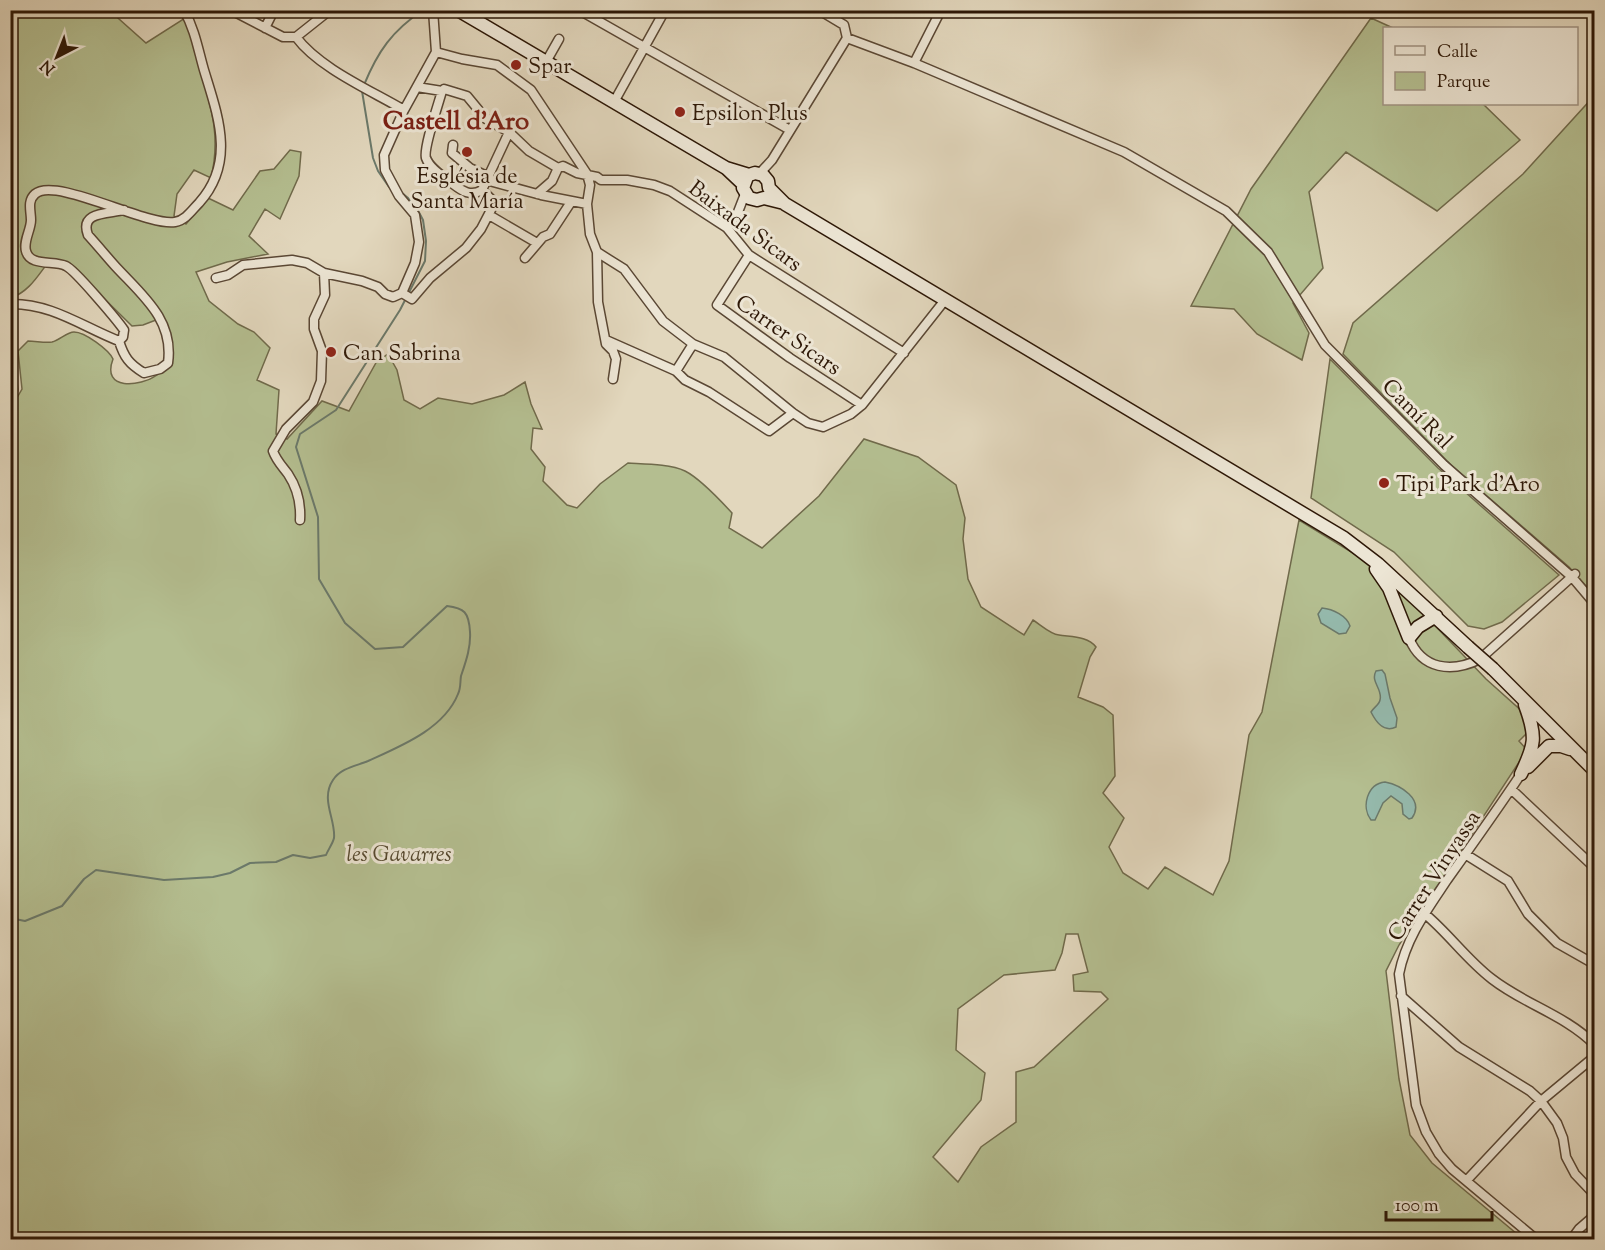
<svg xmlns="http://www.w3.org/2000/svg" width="1605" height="1250" viewBox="0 0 1605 1250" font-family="'Sorts Mill Goudy',serif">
<rect width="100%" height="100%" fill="#e2d7bd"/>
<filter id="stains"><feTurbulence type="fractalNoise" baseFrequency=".00333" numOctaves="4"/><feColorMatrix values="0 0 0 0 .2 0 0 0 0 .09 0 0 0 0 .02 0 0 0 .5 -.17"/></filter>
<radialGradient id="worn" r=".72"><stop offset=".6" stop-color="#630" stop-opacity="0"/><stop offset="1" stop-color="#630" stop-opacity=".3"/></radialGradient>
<!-- green -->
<path fill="#b4be90" stroke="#706a4b" stroke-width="1.5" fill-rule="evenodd" d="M11 11H110L146 43 185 18C192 32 192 45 197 59 209 102 222 132 211 178L194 170 177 194 174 216 186 224 208 198 233 210 260 171 274 169 290 150 301 152 299 176 280 219 265 209 249 236 268 254 227 262 196 272 209 301 238 324 254 332 270 348 257 380 279 390 276 434 287 439 322 401 349 411 377 361 388 354 397 370 404 400 420 409 438 398 472 404 504 395 525 382 531 404 542 429 533 428 531 449 545 467 543 481 567 505 577 508 600 484 628 463C644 464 670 464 685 471 699 478 721 501 732 513L729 528 762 548 819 496 864 439 918 457 956 485 965 518 963 539 968 579 981 607 1024 635 1033 620C1041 625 1050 634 1059 635 1071 637 1088 636 1096 647L1090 657 1078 697 1103 707 1113 715 1115 776 1103 793 1124 818 1109 847 1123 873 1148 889 1165 867 1213 895 1229 861 1249 735 1262 712 1299 520 1358 556 1400 589 1486 679 1525 714 1529 731 1519 741 1527 750 1399 945 1386 971 1399 1079 1410 1135 1432 1163 1523 1239H11L10 395 18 396 22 389 18 351 28 341C36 341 44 343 52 342 60 340 67 332 74 332 85 332 109 350 113 359 101 391 140 387 157 375 164 370 168 358 172 350L156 320 143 325 132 326 77 272 50 260C38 275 30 291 11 298ZM1066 934H1078L1088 972 1073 975 1074 991 1101 992 1108 999 1034 1067 1016 1072V1122L981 1147 958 1182 933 1157 981 1100 985 1073 956 1050 958 1009 1004 975 1055 970 1062 953Z
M1371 18 1393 28H1384V104H1483L1520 140 1437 211 1346 152 1309 192 1323 268 1293 303 1309 333 1302 360 1257 334 1234 309 1191 306 1251 189Z
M1594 96V595L1569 567 1451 465 1343 354 1353 323 1523 174Z
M1330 359 1438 468 1559 575 1502 622 1484 629 1468 626 1394 552 1311 498Z"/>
<!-- water -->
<path fill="#95baad" stroke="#6b796a" stroke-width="1.5" d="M1322 608C1333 609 1347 616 1350 626L1346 633 1339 634 1321 623 1318 614Z
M1382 670 1385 674 1390 698 1397 718 1396 727C1384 733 1376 722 1371 712 1374 707 1379 705 1380 700 1383 689 1370 682 1376 671Z
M1385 782C1400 785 1425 799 1412 818L1409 819 1403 814 1402 804 1391 796 1383 803 1375 820H1371C1361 807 1367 784 1385 782Z"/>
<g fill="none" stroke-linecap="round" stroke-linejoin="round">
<!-- stream -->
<path stroke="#6b796a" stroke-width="2" d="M364 85C378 51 392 31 423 10
M362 91 373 158 378 171 389 187
M10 918 25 921 62 906 84 879 96 870 164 880 213 877 230 873 250 863 276 862 293 855 310 858 326 855C328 850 333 843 334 838 336 820 320 799 333 780 341 768 356 766 368 761 401 746 444 729 458 694 461 688 460 682 461 676 466 661 471 647 470 632 469 612 464 608 447 606L403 647 375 649 345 623 319 579 318 517 296 447 300 434 336 410 400 310 425 261 426 241 423 220 414 203 402 193"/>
<defs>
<path id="street" d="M231 10 283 37H296L330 10
M579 10 790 130
M819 10 844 25 847 38
M265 28 274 10
M296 37C319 68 370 90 404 110
M847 38 914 63 1124 152 1226 211 1268 252 1325 345 1444 465 1572 577 1594 603
M436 52 462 59 497 65 531 90 587 174 590 185 587 204 590 234 597 252 598 302 606 344 613 351 616 359 613 379
M914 63 941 10
M542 69 559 39
M417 87 442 91 444 89 467 96 486 119 509 132 529 151 558 168 563 166 577 173 597 177 601 180H627L654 185 670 191 727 228 749 255 904 353
M442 91C439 102 423 149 426 158 430 169 444 177 453 184 462 191 471 197 482 190L510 130
M614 102 665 10
M453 145 452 153 470 168 489 177 493 182 541 195 587 204
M759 174 772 160 847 38
M537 194 552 181 558 168
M489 215 537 243
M727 228 738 212 745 194
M597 252 624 269 663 321 693 344 724 357 793 413 808 423 823 427 851 414 862 405 945 300
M749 255 717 305 790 358 862 405
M525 258 543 237 550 234 571 202
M216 278 228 275 243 265 292 260 307 263 324 273 362 281 378 287 385 294 393 297 402 293 415 263 419 242 415 215 399 196 385 170 384 155 404 110 436 52 433 10
M402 293 412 299 430 278 466 248 481 229 493 206 492 200 482 190
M10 304C51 303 83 327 119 341L123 337 124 330C117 320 75 270 66 266 54 260 30 267 26 251 23 241 31 230 31 220 31 211 27 201 35 194 55 176 148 227 175 222 186 220 192 210 199 203 236 162 218 116 204 70 198 49 195 30 184 10
M606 340 676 371 685 380 709 392 769 431 793 413
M119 341C124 357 129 364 144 373L160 369 168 363C174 320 143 296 116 267 107 257 98 246 88 235 79 211 109 214 124 210
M10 352 13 390
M676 371 693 344
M300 520C301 503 298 489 288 474 282 466 276 460 273 451L286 429 313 402 321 381 322 351 314 329V319L325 295 324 273
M1409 638C1422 670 1452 673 1480 659L1575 574
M1521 774C1497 810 1472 845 1447 880 1427 910 1406 938 1399 974L1416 1105 1426 1132 1439 1154 1452 1169 1537 1240
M1511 789 1594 867
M1465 854 1508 881 1528 914 1557 943 1594 964
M1425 914C1449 934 1467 960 1492 979 1524 1004 1565 1015 1594 1044
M1401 996 1459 1047 1530 1091 1541 1101 1557 1123 1563 1138 1566 1157 1575 1174 1594 1194
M1467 1180 1541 1101 1594 1057
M1571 1240 1579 1229 1594 1216"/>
<path id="secondary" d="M458 10 726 168 743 184
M726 168 749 175 755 173 763 175 768 181 769 188 785 204 1344 538 1378 564 1468 647
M747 177 743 188 749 198 757 200 764 198 784 203
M1376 569 1389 588 1409 638 1418 627 1436 616
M1493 669 1594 770
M1528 767 1549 746H1561L1570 749
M1521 774C1535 745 1537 737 1525 705"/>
</defs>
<!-- street casing -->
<use href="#street" stroke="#5a4734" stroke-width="11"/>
<!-- secondary casing -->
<use href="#secondary" stroke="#2d1706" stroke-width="15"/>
<!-- street -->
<use href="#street" stroke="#ece5d4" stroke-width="8"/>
<!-- secondary -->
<use href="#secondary" stroke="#ece5d4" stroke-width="12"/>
<defs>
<path id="secondary-bridge" d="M1468 647 1493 669"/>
</defs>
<!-- secondary-bridge casing -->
<use href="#secondary-bridge" stroke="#2d1706" stroke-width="15" stroke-linecap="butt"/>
<!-- secondary-bridge -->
<use href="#secondary-bridge" stroke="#ece5d4" stroke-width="12"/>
</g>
<!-- markers -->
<g fill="#8f2418" stroke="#ece5d4" stroke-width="2">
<circle cx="516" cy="65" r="6"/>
<circle cx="680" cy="112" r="6"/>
<circle cx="467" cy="152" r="6"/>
<circle cx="331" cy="352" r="6"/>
<circle cx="1384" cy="483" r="6"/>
</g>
<g text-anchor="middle" stroke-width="6" stroke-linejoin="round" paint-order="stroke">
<!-- poi labels -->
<g font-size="22" fill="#2d1706" stroke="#ece5d4" text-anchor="start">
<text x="528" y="73">Spar</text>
<text x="692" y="120">Epsilon Plus</text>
<text x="467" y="183" text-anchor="middle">Església de<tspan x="467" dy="25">Santa María</tspan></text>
<text x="343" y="360">Can Sabrina</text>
<text x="1396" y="491">Tipi Park d'Aro</text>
</g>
<!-- street labels -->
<g font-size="22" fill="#2d1706" stroke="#ece5d4">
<text transform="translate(746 225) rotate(37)" y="8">Baixada Sicars</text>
<text transform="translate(789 334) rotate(35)" y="8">Carrer Sicars</text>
<text transform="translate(1418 413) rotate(45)" y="8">Camí Ral</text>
<text transform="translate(1433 875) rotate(-57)" y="8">Carrer Vinyassa</text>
</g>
<!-- park labels -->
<g font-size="22" font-style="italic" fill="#56492f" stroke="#ece5d4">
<text x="399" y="861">les Gavarres</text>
</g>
<!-- quarter labels -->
<g font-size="26" font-weight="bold" fill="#7a1f14" stroke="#ece5d4">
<text x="456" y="129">Castell d'Aro</text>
</g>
</g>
<!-- margin -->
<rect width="1605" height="1250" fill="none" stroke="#e2d7bd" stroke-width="36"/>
<rect x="12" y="12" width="1581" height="1226" fill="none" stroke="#2d1706" stroke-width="3"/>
<rect x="18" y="18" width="1569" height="1214" fill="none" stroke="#2d1706" stroke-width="1.5"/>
<!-- legend -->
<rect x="1383" y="27" width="195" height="78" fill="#ece5d4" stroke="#a09382" stroke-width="1.5"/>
<rect x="1395" y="46" width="30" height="9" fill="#ece5d4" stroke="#a09382" stroke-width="1.5"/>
<text x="1437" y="57" font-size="18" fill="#2d1706">Calle</text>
<rect x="1395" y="72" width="30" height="18" fill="#b4be90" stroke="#a09382" stroke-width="1.5"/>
<text x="1437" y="87" font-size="18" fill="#2d1706">Parque</text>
<!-- north arrow -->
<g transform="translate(57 57) rotate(222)" stroke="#ece5d4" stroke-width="4.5" paint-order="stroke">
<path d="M0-4.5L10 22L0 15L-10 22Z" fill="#2d1706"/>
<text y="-9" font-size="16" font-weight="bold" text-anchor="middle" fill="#2d1706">N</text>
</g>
<!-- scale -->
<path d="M1386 1211v9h106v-9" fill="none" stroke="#2d1706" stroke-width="3"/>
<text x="1395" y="1211" font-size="18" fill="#2d1706" stroke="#ece5d4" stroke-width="4.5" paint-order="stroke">100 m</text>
<rect width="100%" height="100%" filter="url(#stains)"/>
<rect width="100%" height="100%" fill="url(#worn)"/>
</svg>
